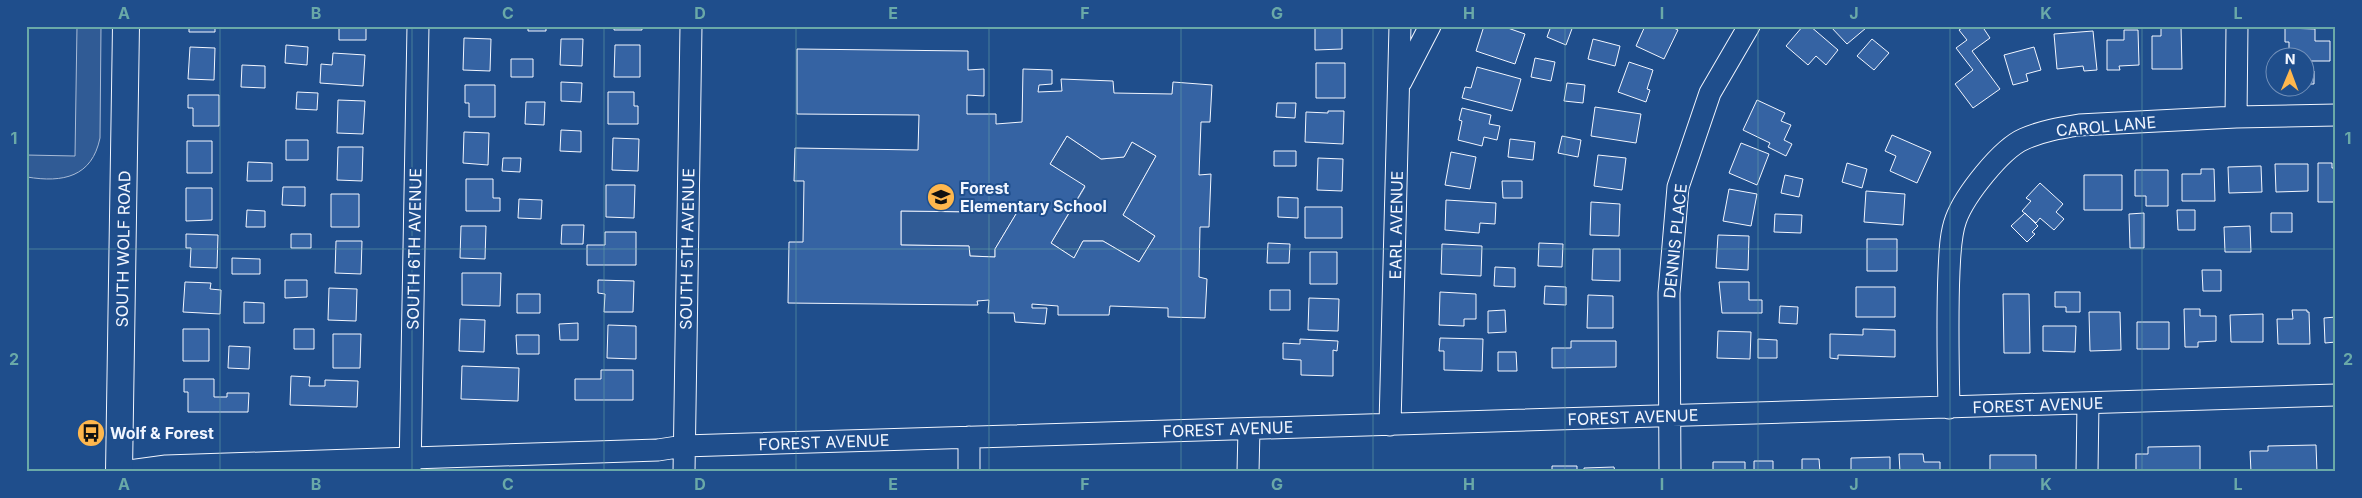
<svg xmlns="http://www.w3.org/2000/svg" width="2362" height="498" viewBox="0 0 2362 498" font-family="Inter,sans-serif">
<rect width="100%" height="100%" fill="#1f4e8c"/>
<!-- green -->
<path fill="#305b95" stroke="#a8bbd7" d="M77 26H101L100 138C92 177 63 183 27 177L26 155 75 156Z
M1067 136 1101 159 1124 157 1132 142 1156 156 1123 215 1155 236 1139 262 1103 241H1083L1074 258 1051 243 1085 187 1050 164Z
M980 208 1019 209 995 249V257L970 256 969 246 901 245V211L979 212Z"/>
<!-- building -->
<path fill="#3563a3" stroke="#f2f6ff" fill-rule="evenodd" d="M189 26H215V32H189Z
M339 26H366V40H339Z
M528 26H546V31H528Z
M614 26H642V30H614Z
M1315 26H1342V49L1315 50Z
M1484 26H1502L1525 34 1515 64 1476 51Z
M1551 26H1573L1566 45 1547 37Z
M1645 26H1670L1678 30 1664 59 1636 46Z
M1803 26H1810L1838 50 1826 65 1816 56 1808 65 1786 46Z
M1830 26H1864L1866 28 1847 44Z
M1965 26H1982L1990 38 1972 51 2000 89 1973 108 1955 84 1973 70 1956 48 1967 40 1959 30Z
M2161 26H2181L2182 69H2152V36H2161Z
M2285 28 2315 29V41H2330V61H2304V58H2289V42H2285Z
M2124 30H2138L2139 65 2119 66 2120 70H2107V40H2124Z
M2093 31 2097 70 2084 71 2083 66 2057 69 2054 34Z
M464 38 491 39 490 71 463 70Z
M561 39H583L582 66 560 65Z
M1593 39 1620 46 1615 66 1588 59Z
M1872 39 1889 53 1874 70 1857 56Z
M286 45 308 47 307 65 285 63Z
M615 45H640V77H614Z
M190 47 215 48 214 80 188 79Z
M2034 47 2041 70 2026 74 2028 81 2013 85 2004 55Z
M797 49 968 51V70L984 69V96L967 95V114H996V124L1022 122 1023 69 1052 70V84L1039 85 1038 92 1062 91 1061 79 1113 81 1114 93 1172 94 1173 82 1212 85 1210 122H1201L1199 175 1211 174 1209 227H1200L1199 277 1207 279 1205 318 1168 317V308L1110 306 1109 315H1058V306L1032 304V308H1047L1045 324 1015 322 1014 313H988L989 300 977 301 978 305H971L788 303 789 242H803L804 181H794L795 148 918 150 919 115 797 114ZM1067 136 1101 159 1124 157 1132 142 1156 156 1123 215 1155 236 1139 262 1103 241H1083L1074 258 1051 243 1085 186 1050 164ZM980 208 1019 209 995 249V257L970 256 969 246 901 245V211L979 212Z
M333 53 365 55 363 86 320 83 321 64 332 65Z
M1535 58 1555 62 1551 81 1531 77Z
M511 59H533V77H511Z
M1629 62 1653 70 1647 89 1650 90 1646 102 1618 92Z
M1316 63H1345V98H1316Z
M242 65 265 66V88L241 87Z
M1477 67 1521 79 1512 111 1462 98 1465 87 1471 88Z
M2304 70 2314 71V84H2304Z
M561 82 582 83 581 102 561 101Z
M1567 83 1585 85 1583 103 1564 101Z
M465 85H495V117H469V103H465Z
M297 92 318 93 317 110 296 109Z
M608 92H634V106H638V124H608Z
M188 95H219V126H193V108H188Z
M338 100 365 101 363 134 337 133Z
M1757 100 1785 113 1781 121 1791 125 1784 140 1792 144 1786 156 1768 147 1770 143 1743 130Z
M526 102H545L544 125 525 124Z
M1277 103H1296L1295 118 1276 117Z
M1595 107 1641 114 1636 143 1591 136Z
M1462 108 1491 115 1489 124 1500 126 1497 140 1484 137 1482 146 1458 140 1462 121 1459 120Z
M1328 111H1344L1343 144 1305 142 1306 112 1328 113Z
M561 130 581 131V152L560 151Z
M464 132 489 133 488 165 463 163Z
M1892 135 1931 152 1917 183 1890 171 1896 156 1885 151Z
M1562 136 1581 140 1578 157 1558 153Z
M613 138 639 139 638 171 612 170Z
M1510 139 1535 142 1533 160 1508 157Z
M286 140H308V160H286Z
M187 141H212V173H187Z
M1741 143 1769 154 1757 185 1729 173Z
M338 147H363L362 181 337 180Z
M1274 151H1296V166H1274Z
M1451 152 1476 157 1470 189 1445 185Z
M1598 155 1626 158 1622 190 1594 186Z
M503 158H521L520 172 502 171Z
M1318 158 1343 159 1342 191 1317 190Z
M248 162 272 163V181H247Z
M1847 163 1867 169 1862 188 1842 182Z
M2318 163H2332V168H2336V202H2318Z
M2275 164H2308V191L2276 192Z
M2261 166 2262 192 2229 193 2228 167Z
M2201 169H2214L2215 201H2182V174H2201Z
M2135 170H2168V206H2146V196H2135Z
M1785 175 1803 179 1799 197 1781 193Z
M2084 175H2122V210H2084Z
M466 179H493V198H500V211H466Z
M1502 181H1522V198H1503Z
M2040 183 2063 204 2056 212 2064 219 2054 230 2040 218 2036 223 2022 211 2031 201 2026 198Z
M606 185H635L634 218 606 217Z
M283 187H305V206L282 205Z
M186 188H212V220L186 221Z
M1729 189 1757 194 1751 226 1723 221Z
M1866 191 1905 194 1903 225 1864 222Z
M331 194H359V227H331Z
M1278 197 1298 198V218L1278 217Z
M519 199 542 200 541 219 518 218Z
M1446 200 1496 203 1495 224 1480 223 1479 233 1445 230Z
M1591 202 1620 204 1619 236 1590 235Z
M1305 207H1342V238H1305Z
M247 210 265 211V227H246Z
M2177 210H2195V230H2178Z
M2025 213 2038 226 2032 232 2035 234 2027 242 2011 226Z
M2144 213V248H2130L2129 214Z
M2271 213H2292V232H2271Z
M1775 214 1802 215 1801 233 1774 232Z
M562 225H584L583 244H561Z
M461 226H486L485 259 460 258Z
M2250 226 2251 252H2225L2224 227Z
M605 232H636V265H587V245H605Z
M186 234 218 235 217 268 190 267 191 248H186Z
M291 234H311V248H291Z
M1718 235 1749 236 1748 270 1716 268Z
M1867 239H1897V271H1867Z
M336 241H362L361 274 335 273Z
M1268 243 1290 244 1289 263H1267Z
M1539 243 1563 244 1562 267 1538 266Z
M1442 244 1482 246 1481 276 1441 274Z
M1593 249H1620V281L1592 280Z
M1310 252H1337V284H1310Z
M232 258 260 259V274H232Z
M1495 267 1515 268V287L1494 286Z
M2202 270H2221V291H2203Z
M462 273H501L500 306 462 305Z
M285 280H307V297L285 298Z
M598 280 634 281 633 312H604L605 294 598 293Z
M185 282 211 283 210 289 221 290 220 314 183 312Z
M1719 282H1749V300H1762V313H1722Z
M1545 286 1566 287V305L1544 304Z
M1856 287H1895V317H1856Z
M329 288 357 289 356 321 328 320Z
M1270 290H1290V310H1270Z
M1440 292 1476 294V319H1464V326L1439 325Z
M2055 292H2080V312H2066V307H2055Z
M517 294H540V313H517Z
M2003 294H2029L2030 353H2004Z
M1588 295 1613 296V328H1587Z
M1309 298 1339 299 1338 331 1308 330Z
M244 302 264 303V323H244Z
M1780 306 1798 307 1797 324 1779 323Z
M2184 309H2200V316H2216V341L2198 342V347H2185Z
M1505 310 1506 332 1488 333V311Z
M2292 310H2307V312H2309L2310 344H2278L2277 319H2293Z
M2089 312H2120L2121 350 2090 351Z
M2263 314V342H2231L2230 315Z
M2336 317V342L2325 343 2324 318Z
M460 319 485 320 484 352 459 351Z
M2137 322H2169V349H2137Z
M578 323V340H560L559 324Z
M608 325 636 326V359L607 358Z
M2043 326H2076L2075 352 2043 351Z
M183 329H209V361H183Z
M294 329H314V349H294Z
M1863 329 1895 330V357L1838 355V359L1830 358V334L1863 335Z
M1718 331 1751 332 1750 359 1717 358Z
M333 334H361L360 368H333Z
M516 335H539V354H517Z
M1440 338 1483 339 1482 371 1444 370V351H1439Z
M1300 339 1338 341 1337 351 1333 350V376L1301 375V360L1283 359V343L1300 344Z
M1758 339 1777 340V358H1758Z
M1571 341H1616V367L1552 368V348H1571Z
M229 346 250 347 249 369 228 368Z
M1498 352H1516L1517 371H1498Z
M462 366 519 368 518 401 461 399Z
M601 370H633V400H575V379H601Z
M291 376 310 377 309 386H325V380L358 381 357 407 290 405Z
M184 379H214V397H227V393H249L248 412H188V392H184Z
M2316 445 2317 472H2251L2250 451H2268V446Z
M2200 446V472H2136V454H2148V447Z
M1899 454H1923L1924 462H1940V472H1900Z
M1990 455H2036V472H1990Z
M1890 457V472H1851V458Z
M1802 459H1819L1820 472H1802Z
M1754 461H1773V472H1754Z
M1713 462H1745V472H1713Z
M1552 466H1577V472H1552Z
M1614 467 1615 472H1584V468Z"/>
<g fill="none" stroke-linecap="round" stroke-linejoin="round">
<defs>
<path id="minor" d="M1401 82 1430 26
M2236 117 2237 26
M1949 408C1948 362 1947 317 1949 271 1950 254 1950 235 1956 219 1965 195 2001 149 2024 139 2042 131 2060 128 2079 125L2236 117 2336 115
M1390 425 1400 26
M410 471 418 26
M122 472 166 466 658 450 684 446 2336 395
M684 472 691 26
M969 472V437
M1248 472 1249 429
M1670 472 1669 293 1678 187 1710 93 1749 26
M2087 472 2088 403"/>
<path id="major" d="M119 472 126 26"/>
</defs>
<!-- minor casing -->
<use href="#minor" stroke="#f2f6ff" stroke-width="23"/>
<!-- major casing -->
<use href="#major" stroke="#f2f6ff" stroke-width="28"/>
<!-- minor -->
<use href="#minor" stroke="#1f4e8c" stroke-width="21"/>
<!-- major -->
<use href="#major" stroke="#1f4e8c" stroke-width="26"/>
</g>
<!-- grid -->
<path fill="none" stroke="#6aa9a8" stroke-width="1" stroke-opacity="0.55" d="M220 26V472M412 26V472M604 26V472M796 26V472M989 26V472M1181 26V472M1373 26V472M1565 26V472M1758 26V472M1950 26V472M2142 26V472M26 249H2336"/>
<!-- icons -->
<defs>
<symbol id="school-disc" viewBox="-11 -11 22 22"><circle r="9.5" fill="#ffb74d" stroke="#1f4e8c"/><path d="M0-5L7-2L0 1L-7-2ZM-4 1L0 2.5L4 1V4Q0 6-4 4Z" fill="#111"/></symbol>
<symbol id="bus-disc" viewBox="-11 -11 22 22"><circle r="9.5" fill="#ffb74d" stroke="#1f4e8c"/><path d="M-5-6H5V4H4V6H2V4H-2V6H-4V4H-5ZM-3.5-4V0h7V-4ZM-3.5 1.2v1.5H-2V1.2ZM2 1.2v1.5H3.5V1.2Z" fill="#111"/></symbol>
</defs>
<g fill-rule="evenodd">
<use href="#school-disc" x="925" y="181" width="32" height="32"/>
<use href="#bus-disc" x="75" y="417" width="32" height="32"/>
</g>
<g text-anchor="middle" stroke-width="4" stroke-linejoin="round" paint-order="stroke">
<!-- street labels -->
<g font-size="16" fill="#f2f6ff" stroke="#1f4e8c">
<text transform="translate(2106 126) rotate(-5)" y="6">CAROL LANE</text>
<text transform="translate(1396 225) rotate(-89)" y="6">EARL AVENUE</text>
<text transform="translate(1675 241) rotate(-84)" y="6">DENNIS PLACE</text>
<text transform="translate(123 249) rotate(-89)" y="6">SOUTH WOLF ROAD</text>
<text transform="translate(414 249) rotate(-89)" y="6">SOUTH 6TH AVENUE</text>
<text transform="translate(687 249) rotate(-89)" y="6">SOUTH 5TH AVENUE</text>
<text transform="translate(2038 405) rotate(-2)" y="6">FOREST AVENUE</text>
<text transform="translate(1633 417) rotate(-2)" y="6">FOREST AVENUE</text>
<text transform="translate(1228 429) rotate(-2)" y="6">FOREST AVENUE</text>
<text transform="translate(824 442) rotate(-2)" y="6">FOREST AVENUE</text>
</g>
<!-- poi labels -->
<g font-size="16" font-weight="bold" fill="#f2f6ff" stroke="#1f4e8c" text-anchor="start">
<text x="960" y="194">Forest<tspan x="960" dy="18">Elementary School</tspan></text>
<text x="110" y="439">Wolf &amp; Forest</text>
</g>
</g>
<!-- border -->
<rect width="2362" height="498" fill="none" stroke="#1f4e8c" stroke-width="55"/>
<!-- north arrow -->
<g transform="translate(2290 72) rotate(1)"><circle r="24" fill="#1f4e8c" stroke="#7391ba"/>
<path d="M0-4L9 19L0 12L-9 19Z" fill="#ffb74d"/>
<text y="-8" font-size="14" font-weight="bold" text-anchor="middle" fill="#f2f6ff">N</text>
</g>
<rect x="28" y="28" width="2306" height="442" fill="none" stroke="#6aa9a8" stroke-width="2"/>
<g font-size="16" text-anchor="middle" font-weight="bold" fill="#6aa9a8">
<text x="124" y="19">A</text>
<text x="316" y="19">B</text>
<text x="508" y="19">C</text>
<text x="700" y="19">D</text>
<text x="893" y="19">E</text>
<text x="1085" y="19">F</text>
<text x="1277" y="19">G</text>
<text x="1469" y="19">H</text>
<text x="1662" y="19">I</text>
<text x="1854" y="19">J</text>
<text x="2046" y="19">K</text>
<text x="2238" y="19">L</text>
<text x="14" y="144">1</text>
<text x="2348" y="144">1</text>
<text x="14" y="365">2</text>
<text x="2348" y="365">2</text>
<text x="124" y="490">A</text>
<text x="316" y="490">B</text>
<text x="508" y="490">C</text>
<text x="700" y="490">D</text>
<text x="893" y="490">E</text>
<text x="1085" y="490">F</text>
<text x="1277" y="490">G</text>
<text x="1469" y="490">H</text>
<text x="1662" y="490">I</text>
<text x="1854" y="490">J</text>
<text x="2046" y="490">K</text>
<text x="2238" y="490">L</text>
</g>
</svg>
